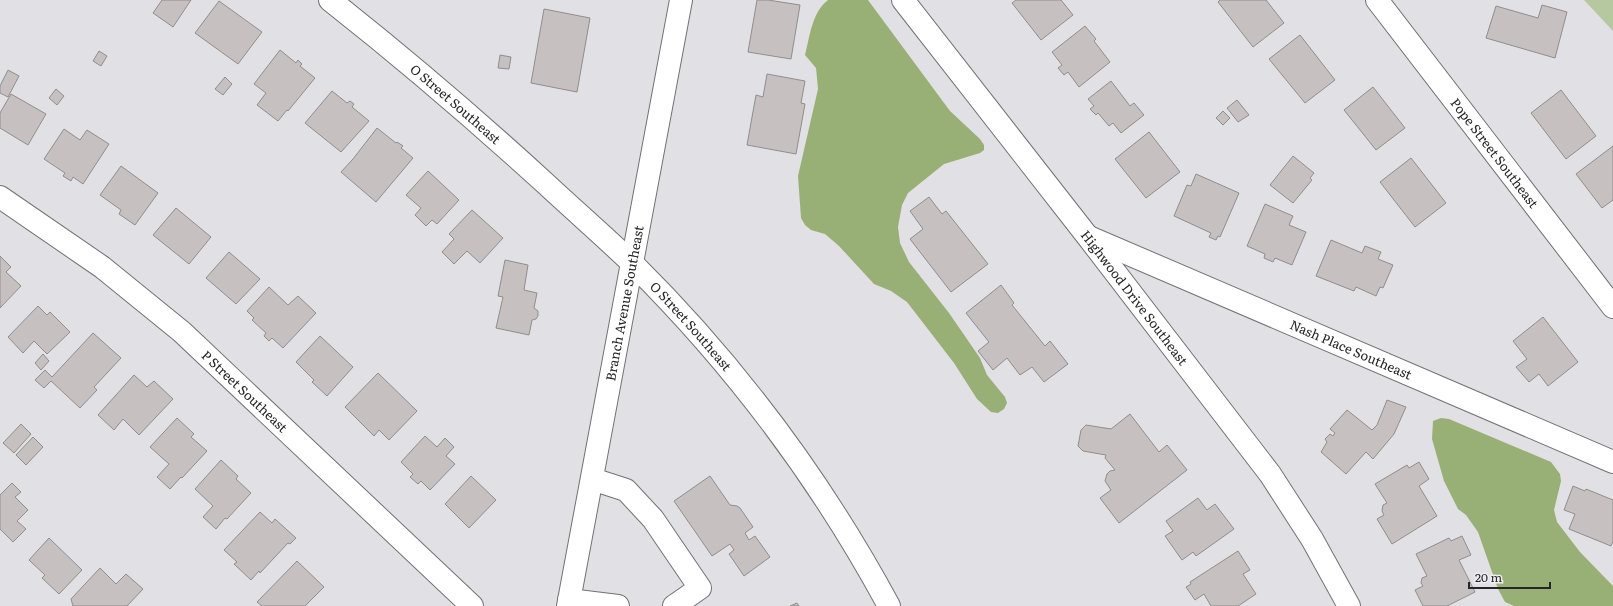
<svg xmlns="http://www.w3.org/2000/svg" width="1613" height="606" viewBox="0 0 1613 606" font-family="Literata,serif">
<rect width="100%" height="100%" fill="#e1e0e4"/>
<!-- green -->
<path fill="#b6c89f" d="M1584 0H1613V31Z"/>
<!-- forest -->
<path fill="#98b075" d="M828 0H868L950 111 980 139 984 145V150L980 153 944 164 908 193 902 205 898 227 900 243 909 262 949 313 980 358 987 375 1005 397 1007 403 1004 409 998 413 991 412 977 399 954 363 907 302 891 291 874 284 839 246 825 234 811 230 805 225 801 218 798 176 818 89 816 68 805 55C810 36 812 12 828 0Z
M1441 418 1449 419 1551 462 1560 474 1561 481 1554 510 1557 522 1580 552 1613 586V606H1514L1505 602 1498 589 1478 532 1466 515 1458 509 1444 481 1432 439 1433 421Z"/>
<!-- building -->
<path fill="#c6c1c0" stroke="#918d8c" d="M162 0H191L173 27 153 13Z
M757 0H768L800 5 791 59 748 52Z
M1016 0H1061L1073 15 1041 40 1012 3Z
M1220 0H1266L1284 23 1253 47 1218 2Z
M219 1 262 32 238 64 195 33Z
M1542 5 1567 12 1555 58 1486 38 1496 6 1538 18Z
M544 9 590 18 577 92 531 83Z
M1085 26 1096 39 1094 41 1110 62 1079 87 1068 72 1064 75 1058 68 1062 65 1052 52Z
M1300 35 1335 80 1305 103 1269 59Z
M280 50 296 63 298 60 302 64 300 66 315 78 288 111 287 110 278 121 257 105 266 93 254 84Z
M99 51 107 56 101 66 93 61Z
M500 55 511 57 509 69 498 68Z
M8 70 19 76 8 97 0 93V86Z
M767 74 805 81 801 103 805 104 796 154 747 145 756 95 763 97Z
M225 77 232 84 223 95 215 89Z
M1111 81 1130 106 1134 103 1144 115 1121 133 1113 123 1109 126 1098 113 1096 115 1090 109 1094 106 1088 99Z
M1373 87 1405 128 1376 150 1344 110Z
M56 89 64 96 57 105 49 98Z
M1561 90 1596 136 1566 159 1531 113Z
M332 91 347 103 350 101 354 104 352 107 369 121 341 152 305 123Z
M11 94 46 114 28 145 0 128V113Z
M1237 100 1249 115 1238 122 1227 108Z
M1223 111 1230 118 1223 125 1216 118Z
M377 128 396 143 397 142 403 146 401 148 413 158 376 202 341 172 353 159Z
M64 129 80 140 87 130 109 144 83 184 73 177 71 181 63 176 65 173 44 159Z
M1149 132 1180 172 1146 198 1115 159Z
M1613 146V200L1602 208 1576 174Z
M1293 156 1314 173 1310 178 1312 180 1293 203 1270 185Z
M1411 158 1446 203 1415 227 1380 182Z
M121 166 158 193 135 225 119 214 121 210 100 195Z
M428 171 459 200 437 224 432 220 426 226 415 215 421 208 406 195Z
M1196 174 1239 193 1220 237 1218 236 1216 240 1209 237 1211 233 1174 216 1187 185 1191 186Z
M929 197 942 214 946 211 988 264 951 292 910 239 923 229 910 211Z
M1265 204 1293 216 1289 225 1306 232 1292 265 1275 258 1273 262 1264 258 1265 254 1247 246Z
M176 208 211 237 189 264 153 235Z
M472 210 503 238 480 263 467 251 454 264 442 252 454 239 449 234Z
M1331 240 1362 253 1365 246 1381 252 1378 259 1393 265 1383 288 1380 287 1376 296 1356 287 1354 291 1316 276Z
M229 252 260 279 236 304 206 278Z
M0 256 11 267 6 272 21 286 0 308Z
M505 260 528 265 524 290 537 293 534 308 538 311V316L536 319 532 320 529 335 496 328 503 297 498 296Z
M1001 285 1014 303 1012 305 1045 346 1050 341 1068 364 1044 382 1032 367 1020 375 1007 358 993 370 978 351 989 342 966 313Z
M269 287 288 305 298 296 316 313 283 348 272 338 269 341 264 336 266 333 252 320 254 318 247 311Z
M38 306 47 315 50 312 70 332 47 354 34 341 23 353 8 337Z
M1543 317 1578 362 1548 386 1539 374 1529 382 1516 367 1527 359 1513 341Z
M93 333 121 358 94 387 97 390 80 408 51 381 44 388 35 380 45 370 52 377Z
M320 336 353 367 327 396 312 382 314 380 296 362Z
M43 354 49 361 41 370 35 363Z
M378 373 417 411 389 440 379 430 374 436 345 407Z
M134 375 147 387 154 381 173 399 139 435 123 419 114 430 98 415Z
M1387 400 1406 407 1394 434 1373 459 1366 452 1346 474 1321 452 1327 442 1325 439 1330 434 1333 436 1335 433 1330 429 1347 410 1372 430 1377 425Z
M1130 414 1159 452 1167 445 1187 470 1119 523 1100 498 1111 490 1105 481 1107 474 1110 471 1115 470 1105 458 1106 455 1083 451 1078 446 1081 430 1086 425 1111 429Z
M177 418 194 434 191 437 207 451 182 478 181 477 170 489 157 477 169 464 150 447Z
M21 424 31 434 14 453 3 443Z
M425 436 437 447 445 438 454 447 446 456 455 464 430 490 421 481 418 484 410 477 413 474 401 462Z
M33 437 43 447 26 465 16 455Z
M221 460 238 476 236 479 251 493 227 519 225 518 216 529 203 517 213 506 195 489Z
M1419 462 1429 479 1419 486 1437 516 1392 544 1377 519 1384 515 1382 511 1383 505 1387 503 1375 484 1407 465 1409 468Z
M471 476 496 500 469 528 445 504Z
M710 476 730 505 737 506 740 508 753 527 745 533 749 540 755 536 770 557 744 576 729 554 734 550 730 544 712 556 674 501Z
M12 483 21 492 15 497 28 510 17 521 26 529 13 542 0 529V495Z
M1573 486 1585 491 1586 489 1613 500V541L1611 546 1569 529 1575 514 1564 510Z
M1198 498 1207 510 1215 504 1234 529 1196 556 1193 552 1182 560 1165 536 1173 531 1166 521Z
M260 512 272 523 275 519 296 538 290 544 288 543 260 573 259 571 251 580 234 564 237 562 224 550Z
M1462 536 1471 555 1459 560 1475 592 1447 606H1423L1415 590 1423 586 1421 583 1422 578 1427 576 1416 554 1449 538 1451 541Z
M49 538 82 570 59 594 42 578 45 575 29 560Z
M1238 551 1250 570 1243 574 1256 594 1238 606H1211L1204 594 1195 600 1186 587 1191 584 1190 582Z
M297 561 324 587 305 606H262L257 602Z
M100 568 116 584 126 574 143 589 127 606H73L71 599Z
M797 603 799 606H790Z"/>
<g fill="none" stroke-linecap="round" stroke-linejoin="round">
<defs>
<g id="minor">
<path id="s1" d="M330 0C405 59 476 120 546 184 575 211 604 236 632 263 734 364 821 480 889 606"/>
<path id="s2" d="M903 0 1088 237 1270 474 1312 539 1349 606"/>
<path id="s3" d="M1377 0 1613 307"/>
<path id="s4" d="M0 197 102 267 182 332 472 606"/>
<path id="s5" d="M1089 237 1613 462"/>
<path d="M592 479 626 490 653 519 700 588 674 606"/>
<path d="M569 600 618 606"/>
</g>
<g id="major">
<path id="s6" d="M568 606 681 0"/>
</g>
</defs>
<!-- minor casing -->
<use href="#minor" stroke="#727276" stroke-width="24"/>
<!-- major casing -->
<use href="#major" stroke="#727276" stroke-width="24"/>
<!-- minor -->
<use href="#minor" stroke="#fff" stroke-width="22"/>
<!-- major -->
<use href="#major" stroke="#fff" stroke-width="22"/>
</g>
<g text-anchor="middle" stroke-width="3" stroke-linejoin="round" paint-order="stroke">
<!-- street labels -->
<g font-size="13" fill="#262628" stroke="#eeeef1">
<text dy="5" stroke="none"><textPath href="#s1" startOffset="163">O Street Southeast</textPath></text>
<text dy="5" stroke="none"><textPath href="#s3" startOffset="193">Pope Street Southeast</textPath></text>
<text dy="5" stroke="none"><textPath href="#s2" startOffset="377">Highwood Drive Southeast</textPath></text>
<text dy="5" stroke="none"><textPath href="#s6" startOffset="308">Branch Avenue Southeast</textPath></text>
<text dy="5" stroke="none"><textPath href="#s1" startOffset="487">O Street Southeast</textPath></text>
<text dy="5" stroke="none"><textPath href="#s5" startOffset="285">Nash Place Southeast</textPath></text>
<text dy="5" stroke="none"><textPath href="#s4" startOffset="313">P Street Southeast</textPath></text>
</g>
</g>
<!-- scale -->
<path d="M1469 582v6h81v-6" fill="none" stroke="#262628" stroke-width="2"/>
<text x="1475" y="582" font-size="12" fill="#262628" stroke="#eeeef1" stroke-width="3" paint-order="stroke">20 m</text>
</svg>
